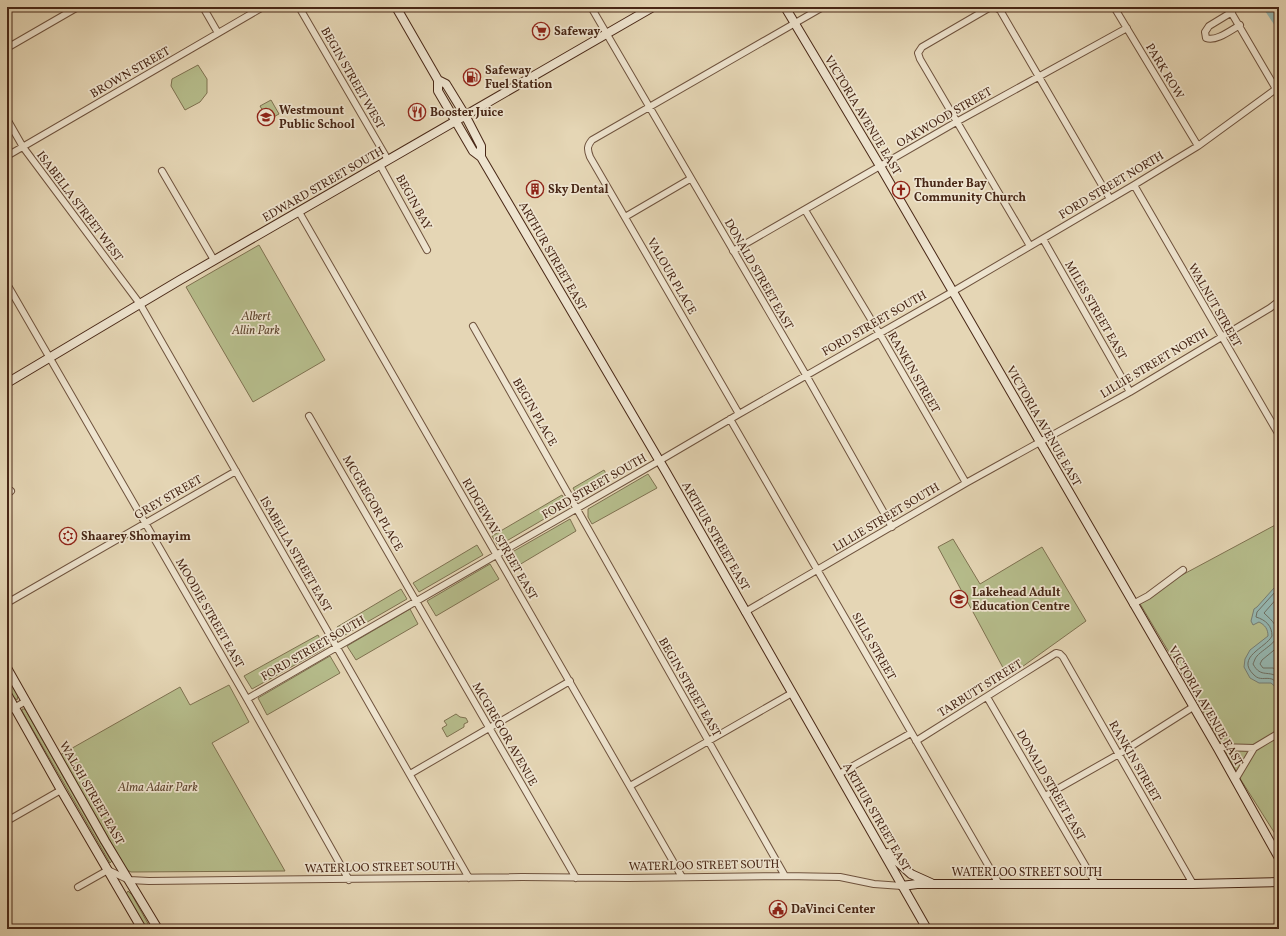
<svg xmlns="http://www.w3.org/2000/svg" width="1286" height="936" viewBox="0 0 1286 936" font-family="Vollkorn,serif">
<rect width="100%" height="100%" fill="#e5d6b5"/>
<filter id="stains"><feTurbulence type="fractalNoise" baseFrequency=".005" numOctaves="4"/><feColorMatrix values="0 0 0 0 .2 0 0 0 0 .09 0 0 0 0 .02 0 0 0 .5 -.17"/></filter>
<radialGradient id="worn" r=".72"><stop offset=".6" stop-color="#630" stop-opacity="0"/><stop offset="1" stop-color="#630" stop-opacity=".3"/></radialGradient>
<!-- green -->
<path fill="#b6bd8c" stroke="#7f7251" d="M198 65 207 79V93L200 102 185 110 171 86 172 79Z
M271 100 279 114 268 120 260 106Z
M259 245 325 360 253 402 186 287Z
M604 470 610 481 579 499 573 488Z
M648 474 657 488 592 524 588 517V509Z
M562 495 568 505 498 546 492 536Z
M570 519 576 531 514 568 507 555Z
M1279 523V840L1241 780 1189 686 1139 602 1182 575Z
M953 539 980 584 1042 547 1086 621 1008 677 938 547Z
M477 545 483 555 419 592 413 583Z
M490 564 499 579 436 616 427 601Z
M401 589 407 599 343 636 337 627Z
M410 609 418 624 356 660 347 646Z
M318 635 325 648 252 689 244 676Z
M330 656 340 673 267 715 258 698Z
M7 677 18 696 17 700C9 694 7 685 7 677Z
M229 685 249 722 212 743 285 871 131 872 127 870 60 755 180 687 190 705Z
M22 709H25L110 859 112 861 110 863 22 711Z
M456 714 460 717 466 718 468 722 464 724V727L447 737 442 728 447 725 444 721Z
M128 891 132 895 151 929H146L126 894Z"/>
<!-- water -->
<path fill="#96b8b2" stroke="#777e74" d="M1279 587V690L1271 683H1259L1250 678 1244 667 1245 659 1250 650 1268 636C1268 629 1265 625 1259 622L1253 625 1251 621 1254 609 1257 607 1274 588Z"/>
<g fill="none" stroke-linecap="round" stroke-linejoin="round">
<!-- shore -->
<path stroke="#6f7064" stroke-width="1" d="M1279 591 1275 592 1257 612 1256 617C1266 620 1272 626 1272 636 1266 648 1235 657 1254 675 1260 681 1265 677 1272 679 1274 680 1277 683 1279 685
M1279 596 1264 613C1268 617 1272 620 1275 625 1285 640 1265 647 1257 656 1255 658 1254 662 1253 664 1261 679 1269 669 1279 678
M1279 646 1262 660 1260 664 1263 668H1273L1279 671"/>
<!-- river -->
<path stroke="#96b8b2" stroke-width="11" d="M1269 7 1279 22"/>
<defs>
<path id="street" d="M203 7 218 33
M299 7 388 160
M591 7 806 375 892 527
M992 7 989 8 922 47 918 53 920 59 1030 246
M995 7 1000 10 1110 199
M1114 7 1198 146
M1232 12 1209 26 1205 32 1206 38C1216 42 1231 30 1240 25
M7 48 78 7
M7 119 23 147 140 304 469 878
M7 156 263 7
M380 165 427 250
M162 171 214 260
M1134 185 1279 435
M805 210 884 341 966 483
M299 212 682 877
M625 217 690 179
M1043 239 1130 392
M733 251 958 121 1127 28
M7 284 247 699 349 880
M473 326 785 876
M739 414 590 157C587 149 587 146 592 140L823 7
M309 416 576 878
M730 419 999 884
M7 494 11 491
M7 603 236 471
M1133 604 1148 596 1183 570
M745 612 966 483 1130 392 1270 308 1279 301
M987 697 1096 884
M247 699 659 461 739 414 952 292 1134 185 1198 146 1276 89 1228 7
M7 712 26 701
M916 741 1056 653 1060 654 1063 657 1193 884
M1217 747 1254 748
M410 774 570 681
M839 774 911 733
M1235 780 1254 748 1279 733
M630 786 792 693
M1045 796 1119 754 1193 707
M7 821 61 790
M78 887 108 870 129 880 149 881 522 877 628 878 785 876 840 877 874 884 902 886"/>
<path id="secondary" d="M396 7 438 80 446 84 465 115 481 146V157
M785 7 880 166 1217 747 1279 858
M438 80V91L473 151 481 157 666 472 927 929
M7 383 180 280 653 7
M7 668 105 841 158 929
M7 694 61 790 142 929
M888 853 911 874 931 883
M902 886 917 884H1193L1279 882"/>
</defs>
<!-- street casing -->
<use href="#street" stroke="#6f533e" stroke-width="8"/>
<!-- secondary casing -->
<use href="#secondary" stroke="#482716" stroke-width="10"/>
<!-- street -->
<use href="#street" stroke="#eee4cf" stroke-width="6"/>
<!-- secondary -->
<use href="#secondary" stroke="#eee4cf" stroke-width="8"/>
<defs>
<path id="rail" d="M7 929H8"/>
</defs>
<!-- rail casing -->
<use href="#rail" stroke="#482716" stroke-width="3.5"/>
<!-- rail -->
<use href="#rail" stroke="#eee4cf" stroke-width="2" stroke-dasharray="6" stroke-linecap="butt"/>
</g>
<!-- icons -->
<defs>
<symbol id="supermarket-ring" viewBox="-11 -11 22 22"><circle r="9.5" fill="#eee4cf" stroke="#8f2418" stroke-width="1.5"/><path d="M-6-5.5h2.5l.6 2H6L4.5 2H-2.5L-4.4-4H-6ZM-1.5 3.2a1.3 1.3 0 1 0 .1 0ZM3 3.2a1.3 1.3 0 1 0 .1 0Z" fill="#8f2418"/></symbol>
<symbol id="fuel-ring" viewBox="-11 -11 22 22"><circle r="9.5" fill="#eee4cf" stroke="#8f2418" stroke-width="1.5"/><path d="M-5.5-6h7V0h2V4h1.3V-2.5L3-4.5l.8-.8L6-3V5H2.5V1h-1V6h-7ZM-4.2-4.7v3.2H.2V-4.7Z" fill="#8f2418"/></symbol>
<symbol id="restaurant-ring" viewBox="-11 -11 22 22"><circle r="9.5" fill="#eee4cf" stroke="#8f2418" stroke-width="1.5"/><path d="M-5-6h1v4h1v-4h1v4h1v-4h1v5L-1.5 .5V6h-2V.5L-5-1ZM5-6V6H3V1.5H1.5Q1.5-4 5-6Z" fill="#8f2418"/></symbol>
<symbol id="school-ring" viewBox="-11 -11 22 22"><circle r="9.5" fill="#eee4cf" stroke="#8f2418" stroke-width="1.5"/><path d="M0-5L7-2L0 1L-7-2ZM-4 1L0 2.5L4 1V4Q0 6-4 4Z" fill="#8f2418"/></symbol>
<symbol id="building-ring" viewBox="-11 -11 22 22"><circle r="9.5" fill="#eee4cf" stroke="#8f2418" stroke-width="1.5"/><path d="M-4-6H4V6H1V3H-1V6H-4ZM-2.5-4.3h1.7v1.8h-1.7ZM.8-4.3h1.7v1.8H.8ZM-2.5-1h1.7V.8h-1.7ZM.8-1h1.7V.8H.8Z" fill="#8f2418"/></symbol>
<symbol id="church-ring" viewBox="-11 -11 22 22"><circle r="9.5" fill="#eee4cf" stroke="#8f2418" stroke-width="1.5"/><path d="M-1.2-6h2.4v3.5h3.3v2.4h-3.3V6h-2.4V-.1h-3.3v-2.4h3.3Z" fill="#8f2418"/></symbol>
<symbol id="synagogue-ring" viewBox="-11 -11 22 22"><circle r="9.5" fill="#eee4cf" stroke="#8f2418" stroke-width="1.5"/><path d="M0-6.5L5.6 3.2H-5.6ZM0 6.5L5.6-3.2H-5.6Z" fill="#8f2418"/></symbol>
<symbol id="civic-ring" viewBox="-11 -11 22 22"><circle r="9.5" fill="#eee4cf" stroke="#8f2418" stroke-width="1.5"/><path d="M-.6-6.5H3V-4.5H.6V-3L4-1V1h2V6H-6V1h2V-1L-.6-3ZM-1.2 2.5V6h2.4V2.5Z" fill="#8f2418"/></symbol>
</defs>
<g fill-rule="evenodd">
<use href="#supermarket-ring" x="531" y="21" width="20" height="20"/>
<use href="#fuel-ring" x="462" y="67" width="20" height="20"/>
<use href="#restaurant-ring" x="407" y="102" width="20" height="20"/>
<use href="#school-ring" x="256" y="107" width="20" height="20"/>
<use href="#building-ring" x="525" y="179" width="20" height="20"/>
<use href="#church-ring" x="891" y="180" width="20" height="20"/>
<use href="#synagogue-ring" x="58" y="526" width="20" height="20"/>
<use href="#school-ring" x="949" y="589" width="20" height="20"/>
<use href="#civic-ring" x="768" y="899" width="20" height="20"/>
</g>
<g text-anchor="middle" stroke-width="3.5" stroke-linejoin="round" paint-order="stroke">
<!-- poi labels -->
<g font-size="12" font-weight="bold" fill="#482716" stroke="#eee4cf" text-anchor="start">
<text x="554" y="35">Safeway</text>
<text x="485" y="74">Safeway<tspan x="485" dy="14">Fuel Station</tspan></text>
<text x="279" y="114">Westmount<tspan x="279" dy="14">Public School</tspan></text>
<text x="430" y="116">Booster Juice</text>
<text x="914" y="187">Thunder Bay<tspan x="914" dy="14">Community Church</tspan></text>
<text x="548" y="193">Sky Dental</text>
<text x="81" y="540">Shaarey Shomayim</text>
<text x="972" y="596">Lakehead Adult<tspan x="972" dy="14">Education Centre</tspan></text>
<text x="791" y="913">DaVinci Center</text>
</g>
<!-- street labels -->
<g font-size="12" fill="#482716" stroke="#eee4cf">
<text transform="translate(1165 71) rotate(59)" y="4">PARK ROW</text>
<text transform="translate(130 72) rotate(-30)" y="4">BROWN STREET</text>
<text transform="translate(353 78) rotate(60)" y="4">BEGIN STREET WEST</text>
<text transform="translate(863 115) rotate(59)" y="4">VICTORIA AVENUE EAST</text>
<text transform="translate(944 117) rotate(-30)" y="4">OAKWOOD STREET</text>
<text transform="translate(323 184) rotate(-30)" y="4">EDWARD STREET SOUTH</text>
<text transform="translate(1111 185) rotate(-31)" y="4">FORD STREET NORTH</text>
<text transform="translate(414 202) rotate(61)" y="4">BEGIN BAY</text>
<text transform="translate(80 206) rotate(53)" y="4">ISABELLA STREET WEST</text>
<text transform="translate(553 256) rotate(60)" y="4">ARTHUR STREET EAST</text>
<text transform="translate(759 274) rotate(60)" y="4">DONALD STREET EAST</text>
<text transform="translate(672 276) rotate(60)" y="4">VALOUR PLACE</text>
<text transform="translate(1215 305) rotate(60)" y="4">WALNUT STREET</text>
<text transform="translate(1096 310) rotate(60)" y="4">MILES STREET EAST</text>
<text transform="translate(874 323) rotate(-30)" y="4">FORD STREET SOUTH</text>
<text transform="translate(1154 363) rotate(-31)" y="4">LILLIE STREET NORTH</text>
<text transform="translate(914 372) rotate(60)" y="4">RANKIN STREET</text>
<text transform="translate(535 412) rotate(60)" y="4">BEGIN PLACE</text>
<text transform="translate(1044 426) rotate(60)" y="4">VICTORIA AVENUE EAST</text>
<text transform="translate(594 486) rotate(-30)" y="4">FORD STREET SOUTH</text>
<text transform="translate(168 497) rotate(-30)" y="4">GREY STREET</text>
<text transform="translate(373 503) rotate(60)" y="4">MCGREGOR PLACE</text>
<text transform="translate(886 517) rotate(-31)" y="4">LILLIE STREET SOUTH</text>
<text transform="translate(716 536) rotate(60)" y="4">ARTHUR STREET EAST</text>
<text transform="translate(500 539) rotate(60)" y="4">RIDGEWAY STREET EAST</text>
<text transform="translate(296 554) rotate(60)" y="4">ISABELLA STREET EAST</text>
<text transform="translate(210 613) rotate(60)" y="4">MOODIE STREET EAST</text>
<text transform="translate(874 646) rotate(60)" y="4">SILLS STREET</text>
<text transform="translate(313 648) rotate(-30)" y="4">FORD STREET SOUTH</text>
<text transform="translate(690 687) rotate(60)" y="4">BEGIN STREET EAST</text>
<text transform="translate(980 688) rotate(-32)" y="4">TARBUTT STREET</text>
<text transform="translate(1206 706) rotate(60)" y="4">VICTORIA AVENUE EAST</text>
<text transform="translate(505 734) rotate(60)" y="4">MCGREGOR AVENUE</text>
<text transform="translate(1135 761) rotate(60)" y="4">RANKIN STREET</text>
<text transform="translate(1051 785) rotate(60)" y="4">DONALD STREET EAST</text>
<text transform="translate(92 793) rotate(60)" y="4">WALSH STREET EAST</text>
<text transform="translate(877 817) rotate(60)" y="4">ARTHUR STREET EAST</text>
<text transform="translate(704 865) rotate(-1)" y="4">WATERLOO STREET SOUTH</text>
<text transform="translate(380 867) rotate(-1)" y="4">WATERLOO STREET SOUTH</text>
<text x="1027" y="876">WATERLOO STREET SOUTH</text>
</g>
<!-- park labels -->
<g font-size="12" font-style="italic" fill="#5e452e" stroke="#eee4cf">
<text x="256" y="320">Albert<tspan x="256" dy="14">Allin Park</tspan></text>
<text x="158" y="791">Alma Adair Park</text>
</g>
</g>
<!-- margin -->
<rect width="1286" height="936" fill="none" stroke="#e5d6b5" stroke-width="24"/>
<rect x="8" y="8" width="1270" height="920" fill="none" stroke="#482716" stroke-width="2"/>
<rect x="12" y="12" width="1262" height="912" fill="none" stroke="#482716"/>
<rect width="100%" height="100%" filter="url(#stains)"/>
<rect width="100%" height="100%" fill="url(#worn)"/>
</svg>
